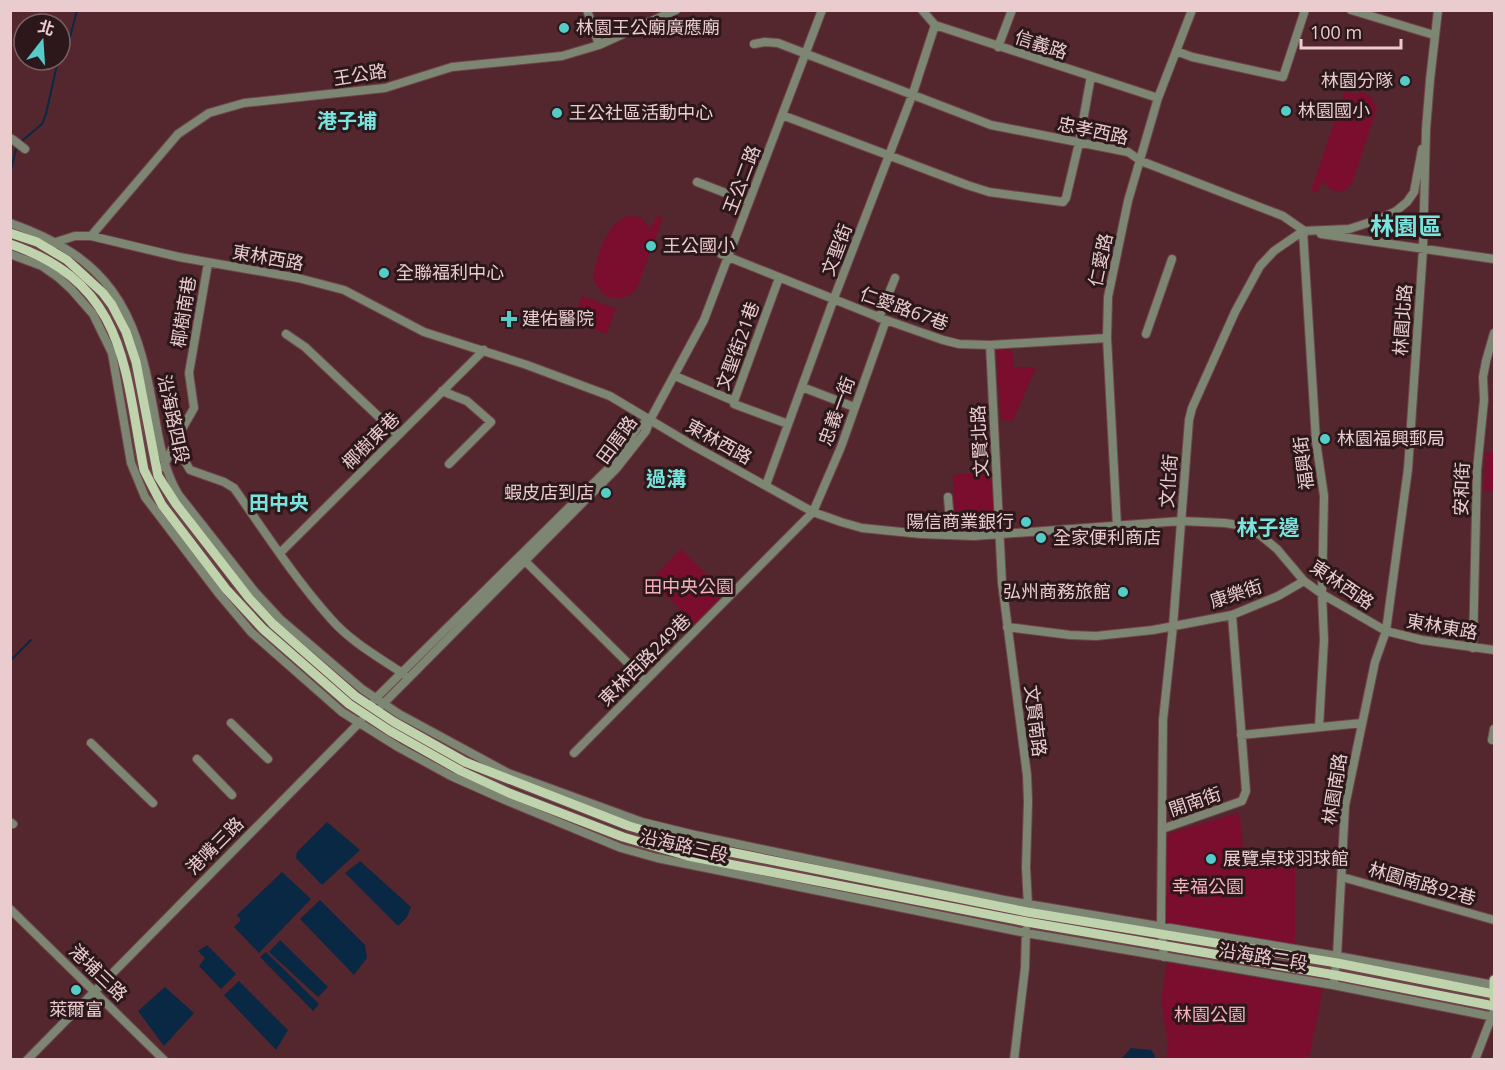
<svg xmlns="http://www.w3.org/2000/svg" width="1505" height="1070" viewBox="0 0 1505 1070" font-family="'Open Sans','Noto Sans TC',sans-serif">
<rect width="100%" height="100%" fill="#54272e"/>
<!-- green -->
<path fill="#7b0d2f" d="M1347 85 1353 87 1351 94 1364 92 1372 98 1377 109 1352 184C1342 197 1330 192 1322 180L1318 193 1311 190Z
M629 216 640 217 651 229 656 216 663 218 637 288C621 308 596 297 593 274 599 253 606 222 629 216Z
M582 296 616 309 606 334 573 321Z
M996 349H1012L1014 367H1036L1013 421 1001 420Z
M1485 451H1494V491L1484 492Z
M990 472 996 526H955L953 475Z
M681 549 727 595 696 625 651 580Z
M1238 813 1241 824 1244 862H1295V945L1168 924 1164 920 1166 837 1170 833Z
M1167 963 1323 989 1309 1059H1166L1168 1045 1161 1002Z"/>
<!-- water -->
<path fill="#092844" d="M327 822 360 850 322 885 296 858 297 852Z
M360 861 411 907 407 917 398 926 345 873Z
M282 872 311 899 259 953 234 927 241 920 237 915Z
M320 900 365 945 367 958 354 975 300 919Z
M280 940 328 987 318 997 269 952Z
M207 945 236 974 221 989 199 966 205 958 198 951Z
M266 952 319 1004 313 1011 260 957Z
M239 981 288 1030 276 1050 224 995Z
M165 987 194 1013 164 1046 138 1011Z
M1131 1048 1151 1050 1155 1056V1059H1116L1122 1058Z"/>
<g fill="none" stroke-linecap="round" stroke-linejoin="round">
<!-- stream -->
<path stroke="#092844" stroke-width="2" d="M60 55 70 37 77 10
M10 174 17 145 42 124 46 114 58 60
M10 661 31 640"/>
<defs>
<path id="minor" d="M587 10 599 45
M922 10 935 25 1158 98
M1351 10 1434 35
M754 44 765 42 778 43 991 125 1128 152 1141 161 1283 216 1306 232
M998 47 1012 10
M1176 51 1192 57 1283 77 1305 10
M782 115 967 185 989 192 1063 202 1066 198 1079 143 1091 76
M12 139 25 149
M697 182 749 202
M10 223C109 258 136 308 153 407 159 438 162 466 178 494L255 592 280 619 362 689 399 714 508 773 642 822 695 835 1004 900 1337 956 1494 985
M1303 231 1316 441 1324 496 1322 594 1324 640 1319 727
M1321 234 1494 259
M91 236 178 134 209 113 244 103 385 88 452 67 562 56 599 45 676 10
M54 245 56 242 75 236H91L179 257 298 278 344 290 424 332 527 365 610 396 692 445 813 512 841 522 862 528 921 534 974 536 1181 521 1225 523 1244 526 1260 535 1277 549 1304 581 1322 594 1386 631 1422 640 1494 650
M10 254 42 266 59 278 71 289 93 314 112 353 131 463 145 497 219 594 251 632 342 712 398 747 451 776 505 800 621 848 657 858 1026 933 1333 985 1494 1017
M721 254 886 320 943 340 959 344 990 345 1107 338
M779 278 734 401V404L788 424
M879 318 895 278
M286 334 305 347 398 435
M1146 334 1172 259
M990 345 1002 583 1027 775 1028 802 1026 867 1028 906
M675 376 734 401
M802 387 854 407
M442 391 467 401 491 422 449 464
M174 443 190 470 224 482 234 488C265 532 295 579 331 619 351 642 380 658 405 675
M163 467 182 429 194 408 189 373 208 263
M766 485 836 293 913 93 935 25
M948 497 951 535
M1117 526 1107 338 1108 297 1128 201 1158 98 1192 10
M280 553 484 350
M523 559 645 680
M1007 627 1070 635 1096 636 1153 630 1232 615 1278 596 1304 581
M1473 648 1477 470 1484 400 1483 377 1486 361 1494 333
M374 700 610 467 638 427 650 420
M382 705 616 469 646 431 650 420 704 320 822 10
M231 723 268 759
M1241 735 1362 723
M1492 740 1494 729
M91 743 153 803
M574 753 813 512 841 447 886 320
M197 759 232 795
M10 822 13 824
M1162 829 1242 801 1246 791 1232 615
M1342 877 1494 920
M10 909 164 1060
M1164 957 1161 925 1163 720 1173 626 1189 420 1192 408 1235 312 1260 266 1274 251 1303 231 1349 229 1377 220 1396 211 1407 202 1414 192 1422 149
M1334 981 1337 956 1345 806 1375 662 1386 631 1408 469 1423 249 1426 129 1430 80 1438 10
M27 1060 361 721
M1014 1060 1025 968 1026 930
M1475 1060 1493 1013"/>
<path id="major" d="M10 233 37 242 67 260 103 293 112 305 126 332 136 362 158 476 176 504 249 598 273 624 355 696 394 722 465 762 629 826 690 844 1027 912 1337 963 1494 994
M10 244C126 284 124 366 144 470L162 505 226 589 263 629 349 704 390 731 461 771 509 793 623 837 688 856 1027 922 1335 975 1494 1006
M1494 998V980"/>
</defs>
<!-- minor casing -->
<use href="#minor" stroke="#6f454b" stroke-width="10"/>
<!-- major casing -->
<use href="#major" stroke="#6f454b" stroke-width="12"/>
<!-- minor -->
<use href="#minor" stroke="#7c8673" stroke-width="8"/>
<!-- major -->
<use href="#major" stroke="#bfd4ad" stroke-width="9"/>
</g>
<!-- markers -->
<g fill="#54cdc8" stroke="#2c181a" stroke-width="2">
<circle cx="564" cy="28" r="6"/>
<circle cx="1405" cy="81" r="6"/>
<circle cx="1286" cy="111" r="6"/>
<circle cx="557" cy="113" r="6"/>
<circle cx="651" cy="246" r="6"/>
<circle cx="384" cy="273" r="6"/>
<path d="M506 310h6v6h6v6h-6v6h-6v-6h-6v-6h6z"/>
<circle cx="1325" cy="439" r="6"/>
<circle cx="606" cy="493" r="6"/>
<circle cx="1026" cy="522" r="6"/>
<circle cx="1041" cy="538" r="6"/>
<circle cx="1123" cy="592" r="6"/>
<circle cx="1211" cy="859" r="6"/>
<circle cx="76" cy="990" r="6"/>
</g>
<g text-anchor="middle" stroke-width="6" stroke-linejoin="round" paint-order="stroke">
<!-- poi labels -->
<g font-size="18" fill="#eacccf" stroke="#2c181a" text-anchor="start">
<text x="576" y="34">林園王公廟廣應廟</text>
<text x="1393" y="87" text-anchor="end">林園分隊</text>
<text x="1298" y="117">林園國小</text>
<text x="569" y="119">王公社區活動中心</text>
<text x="663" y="252">王公國小</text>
<text x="396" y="279">全聯福利中心</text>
<text x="522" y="325">建佑醫院</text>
<text x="1337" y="445">林園福興郵局</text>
<text x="594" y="499" text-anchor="end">蝦皮店到店</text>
<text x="1014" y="528" text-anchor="end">陽信商業銀行</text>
<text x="1053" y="544">全家便利商店</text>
<text x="1111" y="598" text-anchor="end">弘州商務旅館</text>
<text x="1223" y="865">展覽桌球羽球館</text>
<text x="76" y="1016" text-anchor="middle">萊爾富</text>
</g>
<!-- street labels -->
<g font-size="18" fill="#eacccf" stroke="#2c181a">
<text transform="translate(1041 45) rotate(18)" y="6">信義路</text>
<text transform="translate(360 75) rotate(-9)" y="6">王公路</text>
<text transform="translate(1093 131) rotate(12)" y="6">忠孝西路</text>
<text transform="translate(742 180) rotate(-69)" y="6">王公二路</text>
<text transform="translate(837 250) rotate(-69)" y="6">文聖街</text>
<text transform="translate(268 258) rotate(10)" y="6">東林西路</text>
<text transform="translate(1101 260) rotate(-78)" y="6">仁愛路</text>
<text transform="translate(904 309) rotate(20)" y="6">仁愛路67巷</text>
<text transform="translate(184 312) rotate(-81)" y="6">椰樹南巷</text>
<text transform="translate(1403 320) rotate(-86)" y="6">林園北路</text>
<text transform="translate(738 346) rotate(-70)" y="6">文聖街21巷</text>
<text transform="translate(837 411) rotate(-70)" y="6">忠義一街</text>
<text transform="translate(173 419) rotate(78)" y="6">沿海路四段</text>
<text transform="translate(617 440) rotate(-54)" y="6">田厝路</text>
<text transform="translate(371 441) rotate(-45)" y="6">椰樹東巷</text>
<text transform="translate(980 441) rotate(-93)" y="6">文賢北路</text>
<text transform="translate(719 442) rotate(29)" y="6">東林西路</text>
<text transform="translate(1304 463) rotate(-97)" y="6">福興街</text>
<text transform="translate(1169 481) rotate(-86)" y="6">文化街</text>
<text transform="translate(1462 489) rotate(-88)" y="6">安和街</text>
<text transform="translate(1342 585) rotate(34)" y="6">東林西路</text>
<text transform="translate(1236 594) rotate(-18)" y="6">康樂街</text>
<text transform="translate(1442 627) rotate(10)" y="6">東林東路</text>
<text transform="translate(645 660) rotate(-45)" y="6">東林西路249巷</text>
<text transform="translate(1035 721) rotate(83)" y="6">文賢南路</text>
<text transform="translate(1335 789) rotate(-81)" y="6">林園南路</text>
<text transform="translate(1195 802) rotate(-19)" y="6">開南街</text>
<text transform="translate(215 846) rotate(-45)" y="6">港嘴三路</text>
<text transform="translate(684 846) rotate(13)" y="6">沿海路三段</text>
<text transform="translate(1422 884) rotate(16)" y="6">林園南路92巷</text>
<text transform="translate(1263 957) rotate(9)" y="6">沿海路二段</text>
<text transform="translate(98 973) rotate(44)" y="6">港埔三路</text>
</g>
<!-- park labels -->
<g font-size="18" fill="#f3b2ba" stroke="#2c181a">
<text x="689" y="593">田中央公園</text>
<text x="1208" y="893">幸福公園</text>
<text x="1210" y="1021">林園公園</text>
</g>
<!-- neighbourhood labels -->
<g font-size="20" font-weight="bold" fill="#79e4de" stroke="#2c181a">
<text x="347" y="128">港子埔</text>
<text x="666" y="486">過溝</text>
<text x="279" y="510">田中央</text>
</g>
<!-- quarter labels -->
<g font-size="21" font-weight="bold" fill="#79e4de" stroke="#2c181a">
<text x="1268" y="535">林子邊</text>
</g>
<!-- district labels -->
<g font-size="24" font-weight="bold" fill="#79e4de" stroke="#2c181a">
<text x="1406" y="235">林園區</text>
</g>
</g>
<!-- border -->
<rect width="1505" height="1070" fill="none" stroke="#eacccf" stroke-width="24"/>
<!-- north arrow -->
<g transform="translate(42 42) rotate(17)"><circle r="28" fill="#2c181a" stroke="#786062" stroke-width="1.5"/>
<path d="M0-4.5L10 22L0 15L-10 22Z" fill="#54cdc8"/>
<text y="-9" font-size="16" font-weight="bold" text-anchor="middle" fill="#eacccf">北</text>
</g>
<!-- scale -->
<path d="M1301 39v9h100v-9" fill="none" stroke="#eacccf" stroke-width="3"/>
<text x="1310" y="39" font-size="18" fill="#eacccf" stroke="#2c181a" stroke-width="4.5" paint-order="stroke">100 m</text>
</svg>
